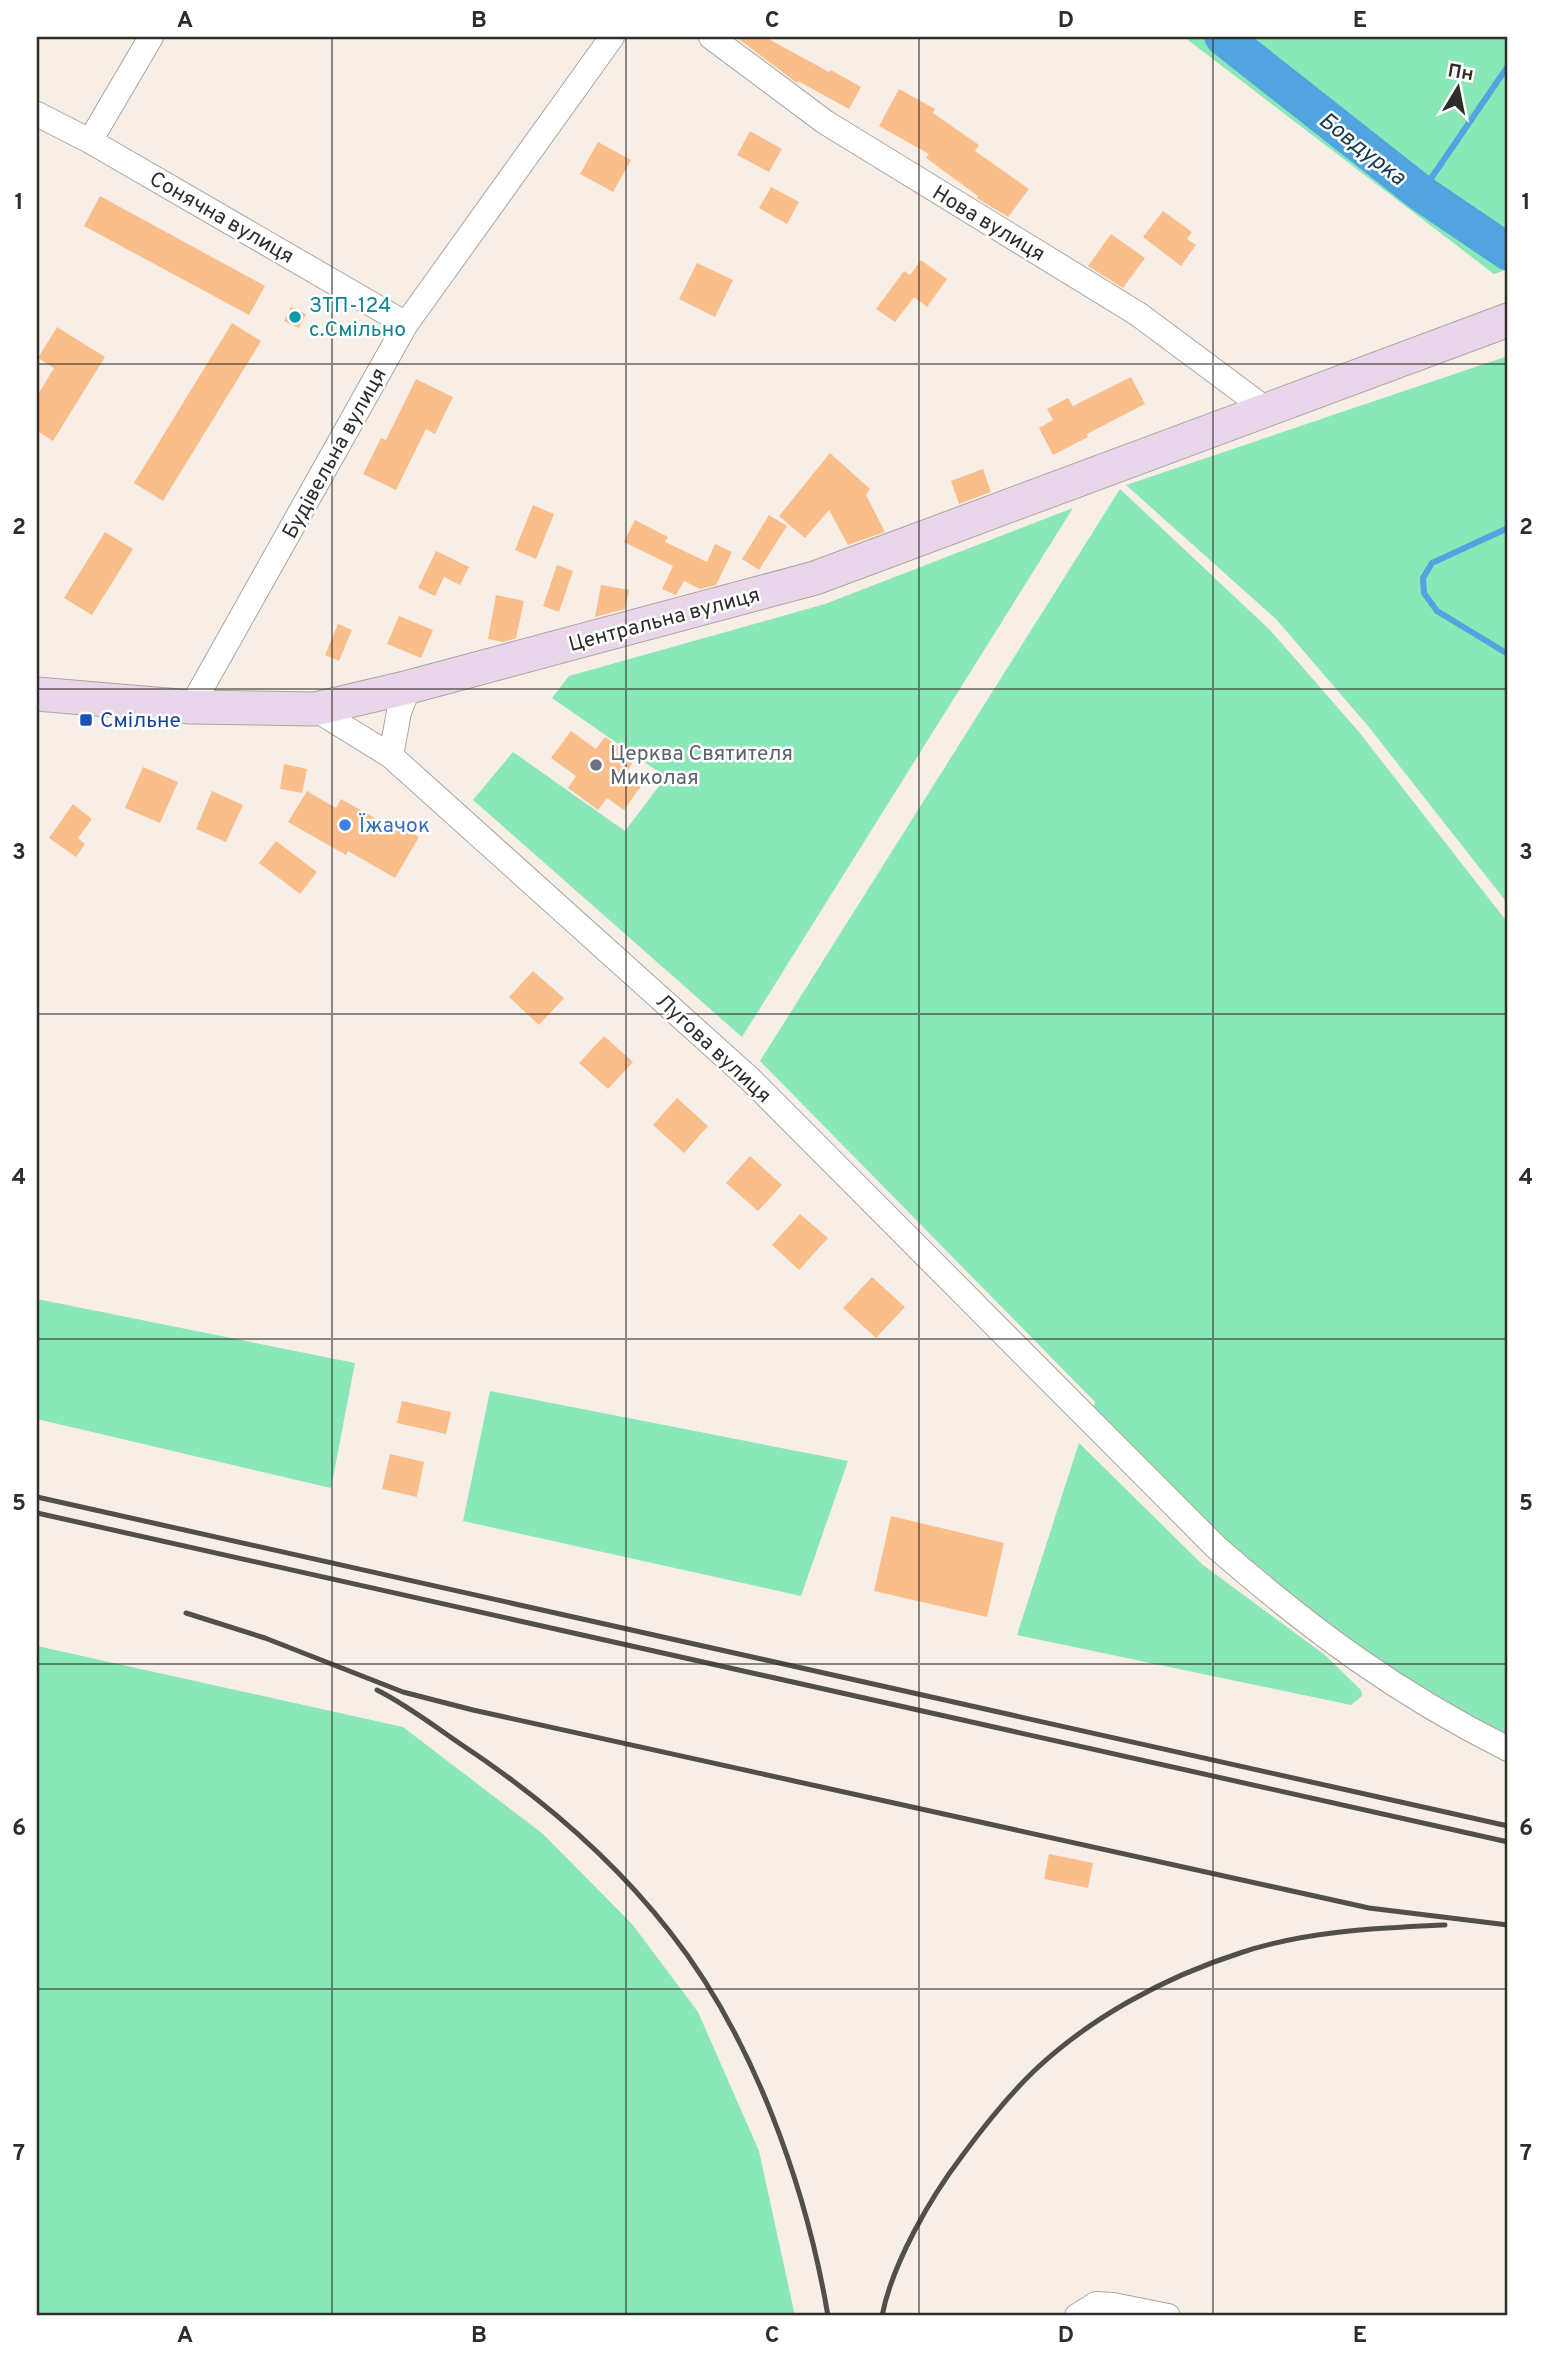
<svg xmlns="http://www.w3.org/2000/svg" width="1545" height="2353" viewBox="0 0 1545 2353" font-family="Overpass,sans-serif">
<rect width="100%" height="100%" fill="#f7efe7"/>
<!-- green -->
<path fill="#8ae7b7" d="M1184 37H1508V269L1494 274Z
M1508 356V904L1368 726 1276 619 1126 485Z
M1120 489 1270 630 1359 732 1508 923V1739L1410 1685 1280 1591 1092 1414 1095 1402 760 1061Z
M1073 508 742 1037 473 800 513 752 625 831 666 777 552 698 569 676 825 604Z
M37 1299 355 1363 331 1488 37 1419Z
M490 1391 848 1461 801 1596 463 1521Z
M1079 1443 1203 1565 1325 1655 1361 1690 1362 1696 1351 1705 1017 1635Z
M37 1646 403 1727 543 1834 632 1924 698 2012 759 2151 795 2316H37Z"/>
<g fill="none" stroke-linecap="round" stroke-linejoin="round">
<!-- stream -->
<path stroke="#51a4e0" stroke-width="6" d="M1421 193 1508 66
M1508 528 1432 563 1423 578 1424 593 1437 611 1508 654"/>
<!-- river -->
<path stroke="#51a4e0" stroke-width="37" d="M1223 37 1421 193 1508 252"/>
</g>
<!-- building -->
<path fill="#f9be8a" d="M736 37H765L829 72 831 70 861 87 849 109 798 81 797 83Z
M899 89 935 109 933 113 979 145 975 151 1029 189 1008 217 977 198 978 196 926 158 929 154 879 126Z
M750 131 782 149 769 172 737 155Z
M598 142 631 160 613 192 580 174Z
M771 187 799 202 787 224 759 208Z
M100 196 265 286 249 315 84 226Z
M1163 211 1192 232 1187 239 1196 245 1181 266 1143 237Z
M1111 234 1145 258 1123 288 1088 266Z
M921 260 947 279 927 307 914 297 895 322 876 309 904 271 910 275Z
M697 263 733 280 715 317 679 299Z
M291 307 306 314 299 328 284 321Z
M232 323 261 341 163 501 134 483Z
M57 327 105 357 53 441 37 431V396L54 368 38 358Z
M1131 377 1145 404 1087 434 1088 437 1053 455 1039 428 1053 420 1047 409 1068 398 1073 406Z
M416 379 453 397 435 434 426 429 396 490 363 474 381 438 386 440Z
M830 453 870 489 866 495 885 532 848 545 829 510 805 538 779 516Z
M983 469 991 492 959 504 951 481Z
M533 505 554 514 536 559 515 550Z
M769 515 787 526 759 570 742 559Z
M635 520 668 537 665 542 707 562 715 544 732 552 716 585 700 589 684 581 676 595 662 589 673 566 624 542Z
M105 532 133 549 92 615 64 598Z
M436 551 469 567 460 585 444 577 435 596 418 588Z
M557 565 573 571 559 612 543 606Z
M601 585 629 590 625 609 595 617Z
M496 595 524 601 516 638 504 642 488 639Z
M399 616 433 630 421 658 387 644Z
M338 624 352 630 339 661 325 655Z
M571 731 596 749 605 737 635 759 627 771 644 782 624 810 607 798 598 810 568 788 576 776 551 758Z
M284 764 307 769 302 793 280 789Z
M143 767 178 782 160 823 125 808Z
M212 791 243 805 226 842 196 829Z
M307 791 336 808 341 799 389 826 392 822 419 837 395 878 348 851 346 855 288 822Z
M73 804 92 819 78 838 85 844 76 857 49 838Z
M276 841 317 872 300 894 259 863Z
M533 971 564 998 539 1025 509 997Z
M604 1036 633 1062 608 1089 579 1063Z
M677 1098 708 1126 684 1153 653 1125Z
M750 1156 782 1185 758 1211 726 1183Z
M800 1214 828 1238 799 1270 772 1245Z
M872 1277 905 1307 876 1338 843 1308Z
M402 1401 451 1412 446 1434 397 1423Z
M390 1454 424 1462 417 1497 382 1489Z
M891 1516 1004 1543 987 1617 874 1591Z
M1049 1854 1093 1863 1088 1888 1044 1879Z"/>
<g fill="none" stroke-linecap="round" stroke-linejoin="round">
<defs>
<path id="street" d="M711 37 825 122 1138 314 1267 410
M37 114 90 141 406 324
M90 141 151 37
M191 707 406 324 612 37
M315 709 391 756 750 1079 1216 1547C1310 1629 1396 1693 1508 1749
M391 756 399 712 409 687
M1077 2316 1096 2304 1113 2305 1168 2316"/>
<path id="secondary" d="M37 694 191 707 315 709 409 687 815 578 1508 320"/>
</defs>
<!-- street casing -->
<use href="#street" stroke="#aca59e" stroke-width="26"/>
<!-- secondary casing -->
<use href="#secondary" stroke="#aca59e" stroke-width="35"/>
<!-- street -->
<use href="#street" stroke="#fff" stroke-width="24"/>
<!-- secondary -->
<use href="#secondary" stroke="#e9d6ea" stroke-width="33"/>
<!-- rail -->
<path stroke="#524f4b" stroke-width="5" d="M37 1497 1508 1826
M37 1513 1508 1842
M186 1613 265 1638 403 1692 473 1710 1369 1908 1508 1925
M377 1690C407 1705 434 1726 462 1745 539 1796 613 1859 670 1932 753 2037 806 2186 828 2316
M882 2316C892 2264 930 2198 962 2156 984 2126 1007 2097 1034 2071 1091 2017 1165 1977 1240 1953 1305 1931 1377 1928 1445 1925"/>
</g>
<!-- grid -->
<path fill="none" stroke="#2f2d2a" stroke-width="2" stroke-opacity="0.55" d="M332 37V2316M626 37V2316M919 37V2316M1213 37V2316M37 364H1508M37 689H1508M37 1014H1508M37 1339H1508M37 1664H1508M37 1989H1508"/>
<!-- markers -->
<circle fill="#0f9aa8" stroke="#fff" stroke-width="2.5" cx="295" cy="317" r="7"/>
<rect fill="#1a4fb4" stroke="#fff" stroke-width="2.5" x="79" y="713" width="14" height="14" rx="3.5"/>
<circle fill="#6b7280" stroke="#fff" stroke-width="2.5" cx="596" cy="765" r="7"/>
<circle fill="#3f7fe0" stroke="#fff" stroke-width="2.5" cx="345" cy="825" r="7"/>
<g text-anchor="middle" stroke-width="5" stroke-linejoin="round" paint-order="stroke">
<!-- street labels -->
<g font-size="21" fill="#2f2d2a" stroke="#fff">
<text transform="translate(222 217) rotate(30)" y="7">Сонячна вулиця</text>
<text transform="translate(989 223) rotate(31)" y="7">Нова вулиця</text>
<text transform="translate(334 453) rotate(-61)" y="7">Будівельна вулиця</text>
<text transform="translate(664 619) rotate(-15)" y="7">Центральна вулиця</text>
<text transform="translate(714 1048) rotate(43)" y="7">Лугова вулиця</text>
</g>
<!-- culture labels -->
<g font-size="21" fill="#0d838f" stroke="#fff" text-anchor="start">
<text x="309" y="312">ЗТП-124<tspan x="309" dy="24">с.Смільно</tspan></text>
</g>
<!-- transit labels -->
<g font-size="21" fill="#164399" stroke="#fff" text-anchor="start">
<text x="100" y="727">Смільне</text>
</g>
<!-- worship labels -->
<g font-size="21" fill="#5b616d" stroke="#fff" text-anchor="start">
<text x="610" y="760">Церква Святителя<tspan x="610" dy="24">Миколая</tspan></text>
</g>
<!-- shop labels -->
<g font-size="21" fill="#366cbe" stroke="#fff" text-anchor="start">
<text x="359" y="832">Їжачок</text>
</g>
<!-- water labels -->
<g font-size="23" font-style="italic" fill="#163952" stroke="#fff">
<text transform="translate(1363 148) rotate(38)" y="8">Бовдурка</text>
</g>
</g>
<!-- border -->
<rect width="1545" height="2353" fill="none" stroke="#ffffff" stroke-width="77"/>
<!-- north arrow -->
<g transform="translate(1458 88) rotate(10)" stroke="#ffffff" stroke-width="5" paint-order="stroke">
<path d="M0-5L12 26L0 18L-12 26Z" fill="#2f2d2a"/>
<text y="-10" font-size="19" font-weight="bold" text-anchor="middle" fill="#2f2d2a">Пн</text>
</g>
<rect x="38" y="38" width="1468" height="2276" fill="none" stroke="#2f2d2a" stroke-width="2.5"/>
<g font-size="23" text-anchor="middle" font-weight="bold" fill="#2f2d2a">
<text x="185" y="27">A</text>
<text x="479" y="27">B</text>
<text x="772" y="27">C</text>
<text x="1066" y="27">D</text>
<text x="1360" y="27">E</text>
<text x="19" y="209">1</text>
<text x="1526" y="209">1</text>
<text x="19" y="534">2</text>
<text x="1526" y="534">2</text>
<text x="19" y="859">3</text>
<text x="1526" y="859">3</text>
<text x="19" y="1184">4</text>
<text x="1526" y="1184">4</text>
<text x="19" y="1510">5</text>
<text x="1526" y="1510">5</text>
<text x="19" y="1835">6</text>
<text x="1526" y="1835">6</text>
<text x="19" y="2160">7</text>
<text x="1526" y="2160">7</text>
<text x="185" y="2342">A</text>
<text x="479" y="2342">B</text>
<text x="772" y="2342">C</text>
<text x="1066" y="2342">D</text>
<text x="1360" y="2342">E</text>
</g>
</svg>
